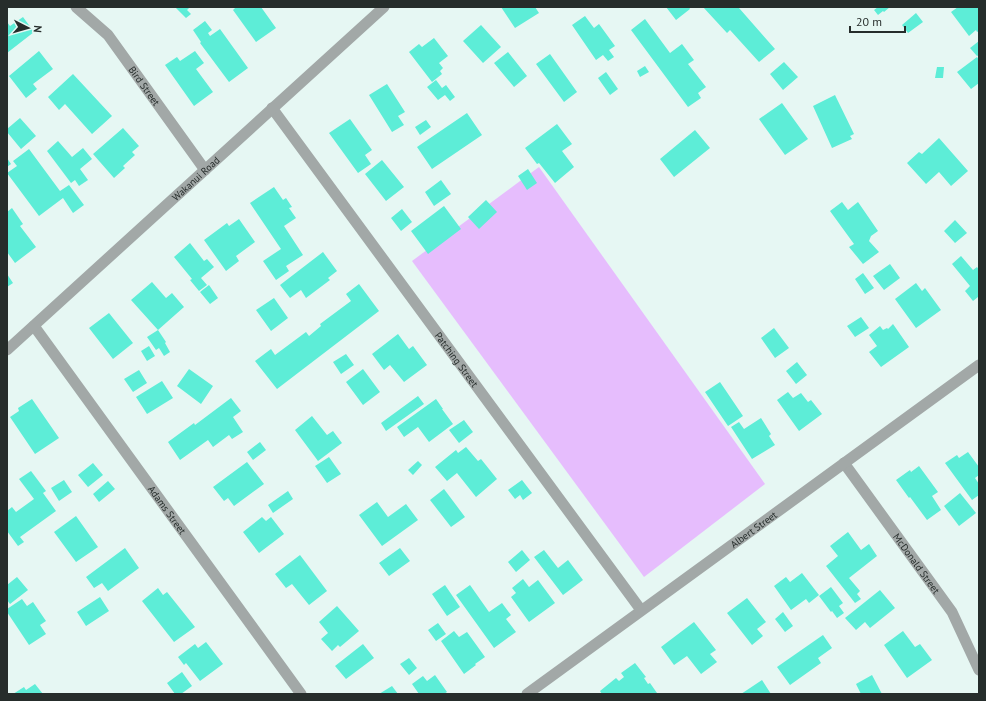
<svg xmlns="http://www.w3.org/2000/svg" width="986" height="701" viewBox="0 0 986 701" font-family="'PT Sans',sans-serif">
<rect width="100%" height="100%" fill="#e6f7f3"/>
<!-- green -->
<path fill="#e6bdfd" d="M539 167 765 484 644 577 412 261Z"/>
<!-- building -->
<path fill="#5dedd7" d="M175 7H190L187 10 191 14 186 18Z
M236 7H261L276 28 256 42 233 10Z
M501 7H535L539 13 515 28Z
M666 7H689L690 9 676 20Z
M703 7H740L739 8 775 49 759 62 730 30 727 33Z
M878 7H890L884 12 883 11 878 15 874 10Z
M958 7H979V31L977 32 976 30 969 36 951 12Z
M916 13 923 22 908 33 902 25Z
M585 16 594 28 599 24 615 46 609 50 614 57 608 61 603 55 596 60 572 25Z
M23 17 34 32 7 53V22L10 26Z
M645 19 670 53 682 44 694 60 688 64 706 87 698 93 701 98 688 107 631 30Z
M205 21 212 30 208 33 210 36 220 29 248 68 229 82 200 43 201 42 193 30Z
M481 25 501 47 483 63 463 41Z
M434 38 448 56 439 63 443 68 440 71 442 74 432 82 409 52 419 44 422 47Z
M979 41V55L977 56 970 48Z
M39 51 53 69 33 84 37 89 26 98 9 76Z
M195 51 204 63 196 69 213 92 194 106 165 65 177 57 180 61Z
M508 52 527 76 514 87 494 63Z
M550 54 577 92 564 102 536 64Z
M977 57 979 60V83L971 89 957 72Z
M784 62 798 77 783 90 770 74Z
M645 66 649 72 640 77 637 71Z
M937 67H944L943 78H935Z
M606 72 618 89 610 95 598 78Z
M73 74 112 116 92 134 65 104 59 110 48 97Z
M436 80 442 88 446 85 455 97 450 101 445 95 438 100 427 87Z
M387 84 405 112 398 116 404 125 392 132 369 95Z
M835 95 854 134 850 136 852 139 832 148 813 106Z
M782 103 808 139 785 155 759 119Z
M467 113 482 135 432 169 417 147Z
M20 118 36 136 21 149 7 132V129Z
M350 119 372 150 365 155 371 164 358 173 329 133Z
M426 120 431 127 420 135 415 127Z
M557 124 572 144 562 151 574 167 555 183 539 163 537 164 525 148Z
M123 128 139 146 132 152 135 155 123 166 125 168 114 178 93 154Z
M695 130 710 148 674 177 660 159Z
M939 138 968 171 951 186 939 172 926 184 907 163 919 152 922 154Z
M58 141 72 157 83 148 92 159 80 169 88 180 79 186 75 180 71 183 47 151Z
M29 149 60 191 69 185 84 205 73 213 63 198 39 216 7 173 17 166 13 161Z
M7 158 11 164 7 167Z
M382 160 404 187 386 201 365 174Z
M528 169 537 183 527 190 518 176Z
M441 180 451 194 434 206 425 192Z
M274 187 283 200 286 198 292 207 289 208 296 218 284 226 303 255 286 266 289 271 276 280 263 261 281 249 250 203Z
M486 200 497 212 479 229 468 217Z
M842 202 848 210 858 202 878 231 871 236 869 241 879 252 863 264 849 247 854 244 830 211Z
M444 206 461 229 428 254 411 231Z
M12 208 23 224 20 226 36 247 15 263 7 252V212Z
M402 209 412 222 401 231 391 218Z
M239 219 255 242 236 256 239 261 226 271 204 240 227 223 229 226Z
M955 220 967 233 955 243 944 231Z
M190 243 204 261 207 259 214 267 201 278 207 285 199 291 190 280 192 279 174 257Z
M323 252 337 271 328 278 330 280 306 298 301 290 290 298 280 285Z
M961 256 973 270 977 267 979 270V298L978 297 973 301 965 291 970 286 952 264Z
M890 264 900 278 884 290 873 276Z
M863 273 874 288 865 294 855 279Z
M7 274 13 283 7 287Z
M152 282 166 298 172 293 184 307 158 330 131 300Z
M916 283 922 291 925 288 941 310 916 328 895 299Z
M359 284 379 311 277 389 255 361 271 349 275 355 306 332 309 336 321 326 320 324 351 301 346 294Z
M209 285 218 298 210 304 200 292Z
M274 298 288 318 271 331 256 310Z
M109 313 133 343 113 359 89 328Z
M861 317 869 328 855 337 847 326Z
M893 324 909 347 881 367 869 352 877 346 869 335 880 326 883 330 887 328 888 329Z
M774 328 789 348 775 358 761 338Z
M158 330 166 342 165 343 170 352 164 356 159 348 156 350 147 337Z
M398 334 409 349 413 346 427 365 404 382 390 365 384 370 372 354Z
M149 346 155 356 147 361 141 351Z
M346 354 354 365 341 374 333 362Z
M797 362 807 375 796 384 786 371Z
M189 369 213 386 201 404 177 386Z
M363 369 380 392 363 405 346 382Z
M139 370 147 383 133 392 124 379Z
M162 381 173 398 147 414 136 397Z
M720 382 743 416 728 426 705 392Z
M788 392 793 398 801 393 808 402 811 400 822 414 799 431 777 400Z
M418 396 424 404 386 431 381 423Z
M231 398 241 411 233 417 243 432 232 439 229 435 213 447 208 440 180 460 168 442 194 423 195 425Z
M32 399 59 438 35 454 10 417 19 411 18 408Z
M436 399 443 409H442L453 424 429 442 418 427 404 437 397 427Z
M312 416 327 435 333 431 342 443 318 461 295 430Z
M761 418 771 434 769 436 775 445 752 459 731 427 739 422 744 429Z
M464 420 473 432 459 443 449 430Z
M260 442 266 450 253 460 247 452Z
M466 447 478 461 481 459 497 479 476 497 457 473 447 481 435 467 456 450 458 453Z
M968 452 979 467V475L975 478 979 484V495L972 500 945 463 957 455 959 458Z
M329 457 341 474 327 483 315 466Z
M418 461 422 465 413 475 408 470Z
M247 462 264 484 234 506 228 498 224 501 213 487Z
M93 463 103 475 88 487 78 475Z
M919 466 938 492 932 496 941 510 927 520 910 497 909 498 896 480 910 470 911 472Z
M31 471 46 491 43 493 56 511 20 537 24 542 18 546 7 531V511L12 507 16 512 34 499 19 479Z
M64 480 72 492 59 501 51 488Z
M522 480 532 493 523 500 520 495 515 499 508 490Z
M108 481 115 489 99 502 93 494Z
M444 489 465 517 451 527 430 500Z
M288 491 293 499 273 513 268 505Z
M960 493 976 513 959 526 944 506Z
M377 502 388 517 406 504 418 520 382 546 359 515Z
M76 516 98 547 76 562 54 532Z
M262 517 266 521 271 517 284 534 259 553 243 532Z
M848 532 861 550 869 544 877 556 849 578 860 591 857 594 861 599 855 603 826 566 838 556 830 546Z
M125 548 139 568 108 591 102 583 94 588 86 577Z
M400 548 410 561 389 576 379 563Z
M522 550 530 560 516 572 508 562Z
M544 550 558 568 568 560 583 580 563 595 534 557Z
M300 555 327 591 309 605 292 584 286 588 275 574Z
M802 573 819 595 809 603 806 599 791 610 774 586 786 577 790 582Z
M17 577 28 590 10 604 7 600V585Z
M523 579 529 587 538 580 555 603 529 622 511 597 516 593 512 588Z
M445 585 460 607 447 616 432 594Z
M470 585 489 612 502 603 511 615 506 619 516 632 494 648 456 595Z
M831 587 843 603 839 606 844 613 837 618 832 611 831 612 819 596Z
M158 588 163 595 167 592 195 627 174 642 142 601Z
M880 590 895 608 870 628 865 622 856 630 845 618Z
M100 597 109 611 86 626 77 612Z
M747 598 766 622 757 629 763 636 752 645 727 613Z
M22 599 27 606 33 602 46 621 40 625 46 634 29 645 7 612V609Z
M337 606 359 631 340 647 338 645 332 651 321 639 328 633 319 622Z
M783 612 793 626 785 632 775 619Z
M694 622 716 650 710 654 717 662 701 674 687 656 674 665 661 647Z
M438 623 446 634 436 641 428 630Z
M454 631 459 637 467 632 485 657 475 664 476 665 464 674 441 641Z
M903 631 915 647 920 644 932 660 907 678 884 645Z
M823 635 832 648 818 658 821 663 790 685 777 667Z
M206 642 223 664 200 681 186 663 184 665 178 657 195 644 198 648Z
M363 644 374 658 346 679 335 666Z
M409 658 417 668 409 675 400 664Z
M635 663 646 677 644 678 648 684 650 683 657 693 656 694H602L600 691 616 678 619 681 624 677 621 673Z
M182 672 192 686 181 694H175L167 683Z
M435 675 447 692 444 694H419L412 684 423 676 427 681Z
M872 675 882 694H861L856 684Z
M762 680 771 694H741Z
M35 684 43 694H13L24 687 26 690Z
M392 686 398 694H379Z"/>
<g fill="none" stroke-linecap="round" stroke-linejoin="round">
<!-- minor -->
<g stroke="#a2a8a7" stroke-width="11">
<path id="s1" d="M76 7 108 35 205 170"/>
<path id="s2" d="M272 108 641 610"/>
<path id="s3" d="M34 326 301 694"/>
<path id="s4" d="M7 350 384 7"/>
<path id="s5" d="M844 463 952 612 979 670"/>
<path id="s6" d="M527 694 979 365"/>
</g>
</g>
<g text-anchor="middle" stroke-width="3" stroke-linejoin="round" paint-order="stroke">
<!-- street labels -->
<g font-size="10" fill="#262d2b" stroke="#e6f7f3">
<text dy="4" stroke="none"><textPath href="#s1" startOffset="105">Bird Street</textPath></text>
<text dy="4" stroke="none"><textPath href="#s4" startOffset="255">Wakanui Road</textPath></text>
<text dy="4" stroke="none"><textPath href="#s2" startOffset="312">Patching Street</textPath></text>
<text dy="4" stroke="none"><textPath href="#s3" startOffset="227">Adams Street</textPath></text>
<text dy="4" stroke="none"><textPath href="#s6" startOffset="280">Albert Street</textPath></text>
<text dy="4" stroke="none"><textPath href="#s5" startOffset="124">McDonald Street</textPath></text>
</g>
</g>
<!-- border -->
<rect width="986" height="701" fill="none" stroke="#262d2b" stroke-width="16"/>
<!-- north arrow -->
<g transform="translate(28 28) rotate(96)" stroke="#e6f7f3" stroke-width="3" paint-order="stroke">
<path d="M0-3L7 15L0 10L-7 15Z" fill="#262d2b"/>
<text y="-6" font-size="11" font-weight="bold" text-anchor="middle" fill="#262d2b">N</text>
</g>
<!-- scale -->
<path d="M850 26v6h55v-6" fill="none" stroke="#262d2b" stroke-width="2"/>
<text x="856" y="26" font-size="12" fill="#262d2b" stroke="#e6f7f3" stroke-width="3" paint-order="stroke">20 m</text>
</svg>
